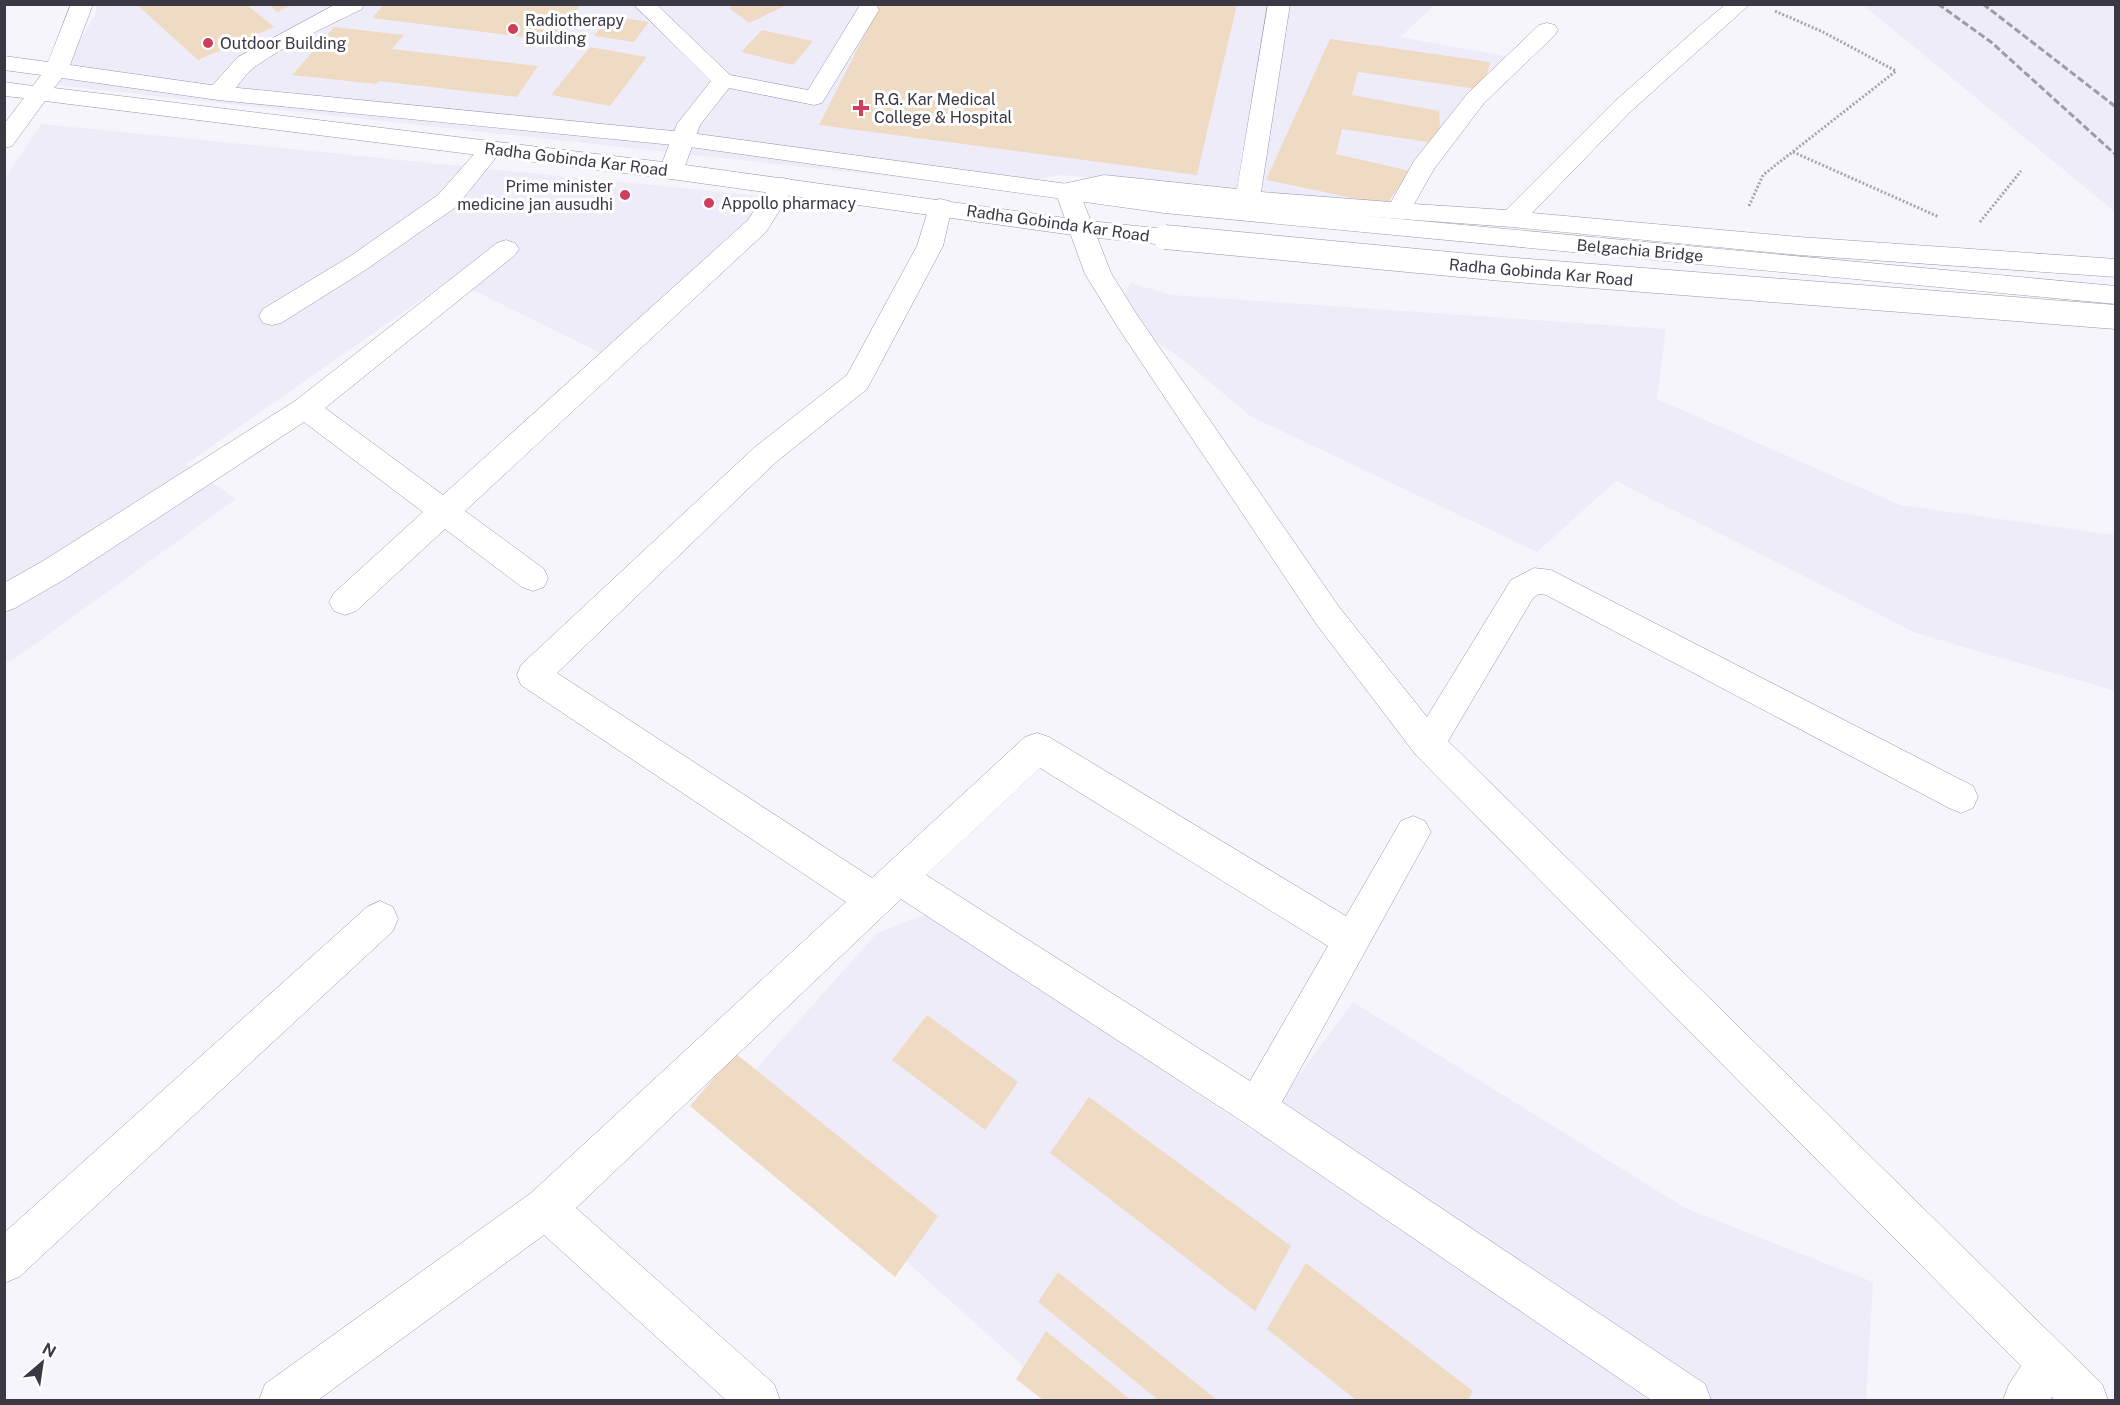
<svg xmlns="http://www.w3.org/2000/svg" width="2120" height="1405" viewBox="0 0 2120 1405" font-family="'Public Sans',sans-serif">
<rect width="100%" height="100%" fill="#f6f5fb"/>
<!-- built -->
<path fill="#efecfa" d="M97 4H1436L1400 37 1511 57 1440 131 1386 205 1061 175 995 188 54 85 95 15Z
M1863 5H2115V212Z
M41 124 771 197 744 233 610 358 451 279 186 464 236 499 17 657 5 663V178Z
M1131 283 1172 295 1666 329 1657 399 1900 505 2115 535V691L1916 633 1616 481 1537 552 1250 416 1182 359 1112 313Z
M929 913 1256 1133 1353 1002 1685 1208 1873 1282 1866 1400H1061L727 1101 877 933Z"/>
<!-- building -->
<path fill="#efdbc4" d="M136 4H246L274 27 198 60Z
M269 4H294L277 12Z
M384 4H581L555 41 372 18Z
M736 4H789L749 23 729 8Z
M880 4H1237L1197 175 819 125Z
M609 16 649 22 634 42 594 36Z
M334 27 404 35 392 49 538 66 517 97 379 81 376 84 292 75Z
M762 30 813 41 793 65 741 52Z
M1330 39 1490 62 1484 90 1358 72 1352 95 1439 111 1441 144 1342 129 1336 154 1410 171 1386 205 1266 180Z
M590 47 647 57 610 106 551 95Z
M927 1015 1018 1082 985 1130 892 1060Z
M735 1053 938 1216 895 1277 690 1106Z
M1089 1097 1291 1246 1255 1311 1050 1153Z
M1306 1263 1473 1391 1468 1400H1356L1267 1329Z
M1058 1272 1217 1400H1158L1038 1302Z
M1046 1331 1131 1400H1043L1016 1379Z"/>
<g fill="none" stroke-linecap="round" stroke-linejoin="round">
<defs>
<path id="minor" d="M336 4H364L362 9C326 27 288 43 256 66 239 77 233 104 210 98L207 93 210 88 238 57Z
M633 4H656L730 75 808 90 860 5H876L879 10 822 103 814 105 729 88 700 125 683 171 680 176 671 179 662 176 659 171 677 124 711 81Z
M1268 4H1290L1261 192 1391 202 1414 161 1468 93 1539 25 1547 23 1555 25 1558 30 1555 35 1484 103 1434 169 1414 204 1506 210 1614 102 1702 24 1726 4H1750L1630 112 1532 213 1799 237 2116 259V277L1799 255 1512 227 1291 211 1104 191 1081 196 1111 273 1137 315 1339 607 1427 717 1511 580 1534 568 1551 570 1973 786 1978 797 1973 808 1961 813 1949 808 1546 595 1539 594 1533 598 1448 741 2102 1384 2108 1400H2055L2052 1397 2050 1400H2003L2009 1384 2021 1366 1416 755 1317 625 1119 329 1085 274 1055 191 1058 185 1104 175 1237 189Z
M491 142 499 144 503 149 456 207 367 269 281 323 272 325 263 323 259 316 263 309 349 257 438 195 483 144Z
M783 178 792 180 795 186 766 232 465 511 544 569 548 578 544 587 533 591 522 587 445 529 356 611 345 615 334 611 329 602 334 593 423 512 304 422 65 579 15 608 4 612V583L43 561 295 401 497 243 506 240 515 243 519 249 515 255 325 408 443 495 748 220 774 180Z
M940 199 949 201 952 207 943 246 867 389 775 463 557 673 872 878 1025 737 1037 733 1049 737 1346 916 1401 821 1413 816 1425 821 1431 832 1425 843 1282 1102 1705 1384 1711 1400H1651L1243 1122 901 899 576 1208 774 1384 780 1400H726L544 1235 318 1400H259L265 1384 531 1193 846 902 521 685 517 675 521 665 755 447 847 375 917 246 931 201ZM1040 768 1328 946 1250 1081 926 875Z
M380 901 393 907 398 919 393 931 19 1277 4 1283V1233L367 907Z"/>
<path id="major" d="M71 4H93L70 65 218 86 683 132 1164 197 2116 286V304L1164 213 683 146 218 100 62 78 54 88 671 163 1080 220 1165 229 1174 231 1178 237 1174 243 1165 245 1080 236 671 179 45 101 12 146 4 148V124L24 98 4 96V82L33 86 41 75 4 70V56L48 62Z"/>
</defs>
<!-- minor casing -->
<use href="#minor" stroke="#9994ad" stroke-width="1"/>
<!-- major casing -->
<use href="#major" stroke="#9994ad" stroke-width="1"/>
<!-- path -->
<path stroke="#a7a5ad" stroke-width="3" stroke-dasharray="2 2" stroke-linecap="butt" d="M1793 152 1939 217
M1749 206 1763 175 1896 71 1823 32 1775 11
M1980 222 2021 171"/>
<!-- minor -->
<use href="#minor" fill="#fff" fill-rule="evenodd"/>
<!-- major -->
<use href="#major" fill="#fff" fill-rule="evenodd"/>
<!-- rail -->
<path stroke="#9e9ca5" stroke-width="3" stroke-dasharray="7 3" stroke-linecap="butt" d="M1938 4 1991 42 2116 155
M1983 4 2116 107"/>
<defs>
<path id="major-bridge" d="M1165 237 1503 269 2116 317"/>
</defs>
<!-- major-bridge casing -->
<use href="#major-bridge" stroke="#9994ad" stroke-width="25" stroke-linecap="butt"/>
<!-- major-bridge -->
<use href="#major-bridge" stroke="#fff" stroke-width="24"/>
</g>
<!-- markers -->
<g fill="#cf3f5b" stroke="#fff" stroke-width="2">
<circle cx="513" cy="29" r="6"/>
<circle cx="208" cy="43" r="6"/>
<path d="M858 99h6v6h6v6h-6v6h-6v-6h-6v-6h6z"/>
<circle cx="625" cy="195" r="6"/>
<circle cx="709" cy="203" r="6"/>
</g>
<g text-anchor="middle" stroke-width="6" stroke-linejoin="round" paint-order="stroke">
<!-- far-poi labels -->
<g font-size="16" fill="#3a3843" stroke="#fff" text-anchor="start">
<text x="525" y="26">Radiotherapy<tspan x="525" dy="18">Building</tspan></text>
<text x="220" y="49">Outdoor Building</text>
<text x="874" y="105">R.G. Kar Medical<tspan x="874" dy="18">College &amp; Hospital</tspan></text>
<text x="613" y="192" text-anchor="end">Prime minister<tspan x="613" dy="18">medicine jan ausudhi</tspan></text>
<text x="721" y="209">Appollo pharmacy</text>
</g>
<!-- far-street labels -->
<g font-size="16" fill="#3a3843" stroke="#fff">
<text transform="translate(576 159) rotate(7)" y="6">Radha Gobinda Kar Road</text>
<text transform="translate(1058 223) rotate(8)" y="6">Radha Gobinda Kar Road</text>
<text transform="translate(1640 250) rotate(5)" y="6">Belgachia Bridge</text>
<text transform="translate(1541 272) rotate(5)" y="6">Radha Gobinda Kar Road</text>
</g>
</g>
<!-- border -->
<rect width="2120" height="1405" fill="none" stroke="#3a3843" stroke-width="12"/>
<!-- north arrow -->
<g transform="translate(42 1363) rotate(29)" stroke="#ffffff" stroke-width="4.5" paint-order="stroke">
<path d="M0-4.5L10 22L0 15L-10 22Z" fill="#3a3843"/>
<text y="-9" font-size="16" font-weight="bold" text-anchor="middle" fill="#3a3843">N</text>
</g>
</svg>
